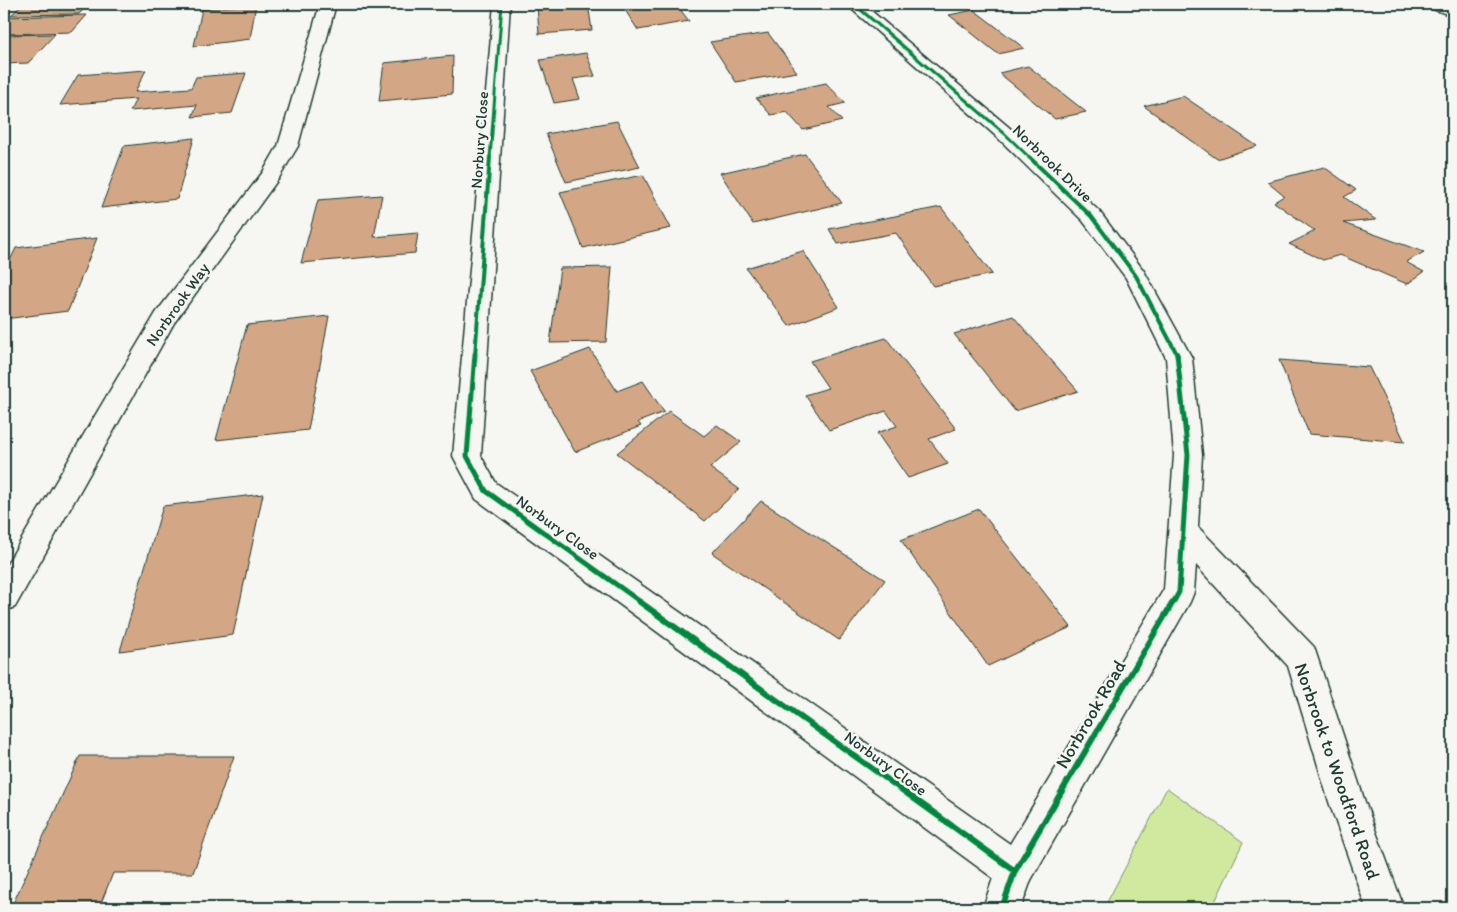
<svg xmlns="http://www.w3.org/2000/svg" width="1457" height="912" viewBox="0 0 1457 912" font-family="Itim,sans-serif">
<rect width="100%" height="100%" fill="#f6f6f2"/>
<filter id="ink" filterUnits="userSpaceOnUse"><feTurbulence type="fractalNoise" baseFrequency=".02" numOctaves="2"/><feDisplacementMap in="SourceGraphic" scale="10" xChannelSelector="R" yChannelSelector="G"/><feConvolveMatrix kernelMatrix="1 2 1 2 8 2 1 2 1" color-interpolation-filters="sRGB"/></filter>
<g filter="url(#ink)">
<!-- green -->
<path fill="#d1e99f" stroke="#78936a" d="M1167 788 1243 842 1212 908H1104Z"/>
<!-- building -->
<path fill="#d3a785" stroke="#1f3d34" d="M23 4H89L79 14 11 15Z
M256 4 250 39 194 46 202 9Z
M537 4H588L592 30 539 34Z
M661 4H676L689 21 638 30 625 10Z
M974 10 1024 48 998 54 949 15Z
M87 15 72 32 4 34V17Z
M768 33 797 72 736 82 710 42Z
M55 34 28 63 4 64V35Z
M586 53 595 76 573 79 580 99 554 103 540 60Z
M453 56 452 94 379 101 384 63Z
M1028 66 1086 112 1055 119 999 73Z
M146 70 135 92 191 88 196 77 246 73 232 113 192 117 197 105 130 111 136 99 60 105 78 75Z
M826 83 845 103 829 107 842 121 803 130 787 112 771 115 756 98Z
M1183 96 1257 146 1217 159 1144 106Z
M617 121 640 167 566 182 546 134Z
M194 138 177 199 101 208 124 146Z
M805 154 842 203 753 224 720 173Z
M1324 167 1356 190 1344 197 1376 220 1343 223 1424 252 1406 262 1424 272 1407 284 1340 255 1323 260 1289 244 1315 231 1274 202 1284 196 1267 182Z
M643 175 671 228 583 248 560 192Z
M382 195 374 237 418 233 415 253 301 263 318 200Z
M941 207 992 274 933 286 896 233 838 244 829 229Z
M97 238 68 311 4 319V273L16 248Z
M803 251 839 307 789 326 746 268Z
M612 267 606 342 550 343 560 268Z
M329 316 308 430 216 440 247 325Z
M1013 316 1078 391 1015 411 954 334Z
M886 338 956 429 929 439 948 464 908 478 877 433 897 426 886 411 829 430 805 395 828 388 810 361Z
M590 349 617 391 643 381 664 412 638 422 641 426 575 452 530 371Z
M1279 360 1369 367 1405 442 1309 434Z
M669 411 704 436 717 425 741 442 710 468 739 489 705 521 617 453Z
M263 494 233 635 120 651 163 506Z
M761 501 885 580 839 640 712 553Z
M979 509 1071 627 988 666 901 540Z
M80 756H234L193 873H113L99 908H11Z"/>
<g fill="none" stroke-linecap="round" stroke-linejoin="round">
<defs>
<path id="minor" d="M320 4H336L298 146 279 178 174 323 15 607 4 611V569L156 313 263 172 278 146Z
M494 4H510L481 456 496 483 1010 844 1164 589 1174 455 1166 358 1126 278 1083 221 997 137 846 4H863L1011 129 1099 211 1144 271 1192 358 1202 455 1198 527 1314 647 1365 802 1404 908H1366L1329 802 1288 666 1196 565 1194 592 1190 602 1031 880 1021 908H983L993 878 476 499 453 456Z
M1425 4H1448L1453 6V16L1427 7Z"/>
</defs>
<!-- minor casing -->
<use href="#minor" stroke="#1f3d34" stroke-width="3"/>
<!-- minor -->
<use href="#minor" fill="#f6f6f2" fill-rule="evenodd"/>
<defs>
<path id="cycleway-far3" d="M854 4 1004 133 1030 158
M490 158 502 4"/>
<path id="cycleway-far2" d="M1029 157 1091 216 1136 276 1178 356
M475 356 490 157"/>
<path id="cycleway-far1" d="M475 354 467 456 486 491 642 603
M1173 603 1179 592 1188 455 1177 354"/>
<path id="cycleway" d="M640 602 1015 871
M1002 908 1015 871 1173 602"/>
</defs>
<!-- cycleway-far3 casing -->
<use href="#cycleway-far3" stroke="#f6f6f2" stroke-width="5"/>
<!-- cycleway-far2 casing -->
<use href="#cycleway-far2" stroke="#f6f6f2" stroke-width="6"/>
<!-- cycleway-far1 casing -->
<use href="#cycleway-far1" stroke="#f6f6f2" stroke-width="8"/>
<!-- cycleway casing -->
<use href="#cycleway" stroke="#f6f6f2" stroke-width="9"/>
<!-- cycleway-far3 -->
<use href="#cycleway-far3" stroke="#00873e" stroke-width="3"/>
<!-- cycleway-far2 -->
<use href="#cycleway-far2" stroke="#00873e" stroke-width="4"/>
<!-- cycleway-far1 -->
<use href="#cycleway-far1" stroke="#00873e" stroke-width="5"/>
<!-- cycleway -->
<use href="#cycleway" stroke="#00873e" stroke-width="6"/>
</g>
</g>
<g text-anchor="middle" stroke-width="5" stroke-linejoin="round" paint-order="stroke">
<!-- street labels -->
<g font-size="16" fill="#1f3d34" stroke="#f6f6f2">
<text transform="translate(479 140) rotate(-86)" y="6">Norbury Close</text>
<text transform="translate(1053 163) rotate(44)" y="6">Norbrook Drive</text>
<text transform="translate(177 304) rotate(-55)" y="6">Norbrook Way</text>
<text transform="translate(558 527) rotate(36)" y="6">Norbury Close</text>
<text transform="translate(886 763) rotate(36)" y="6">Norbury Close</text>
</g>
<!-- near-street labels -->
<g font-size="19" fill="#1f3d34" stroke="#f6f6f2">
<text transform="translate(1090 714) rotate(-60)" y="7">Norbrook Road</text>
<text transform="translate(1338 771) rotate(71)" y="7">Norbrook to Woodford Road</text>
</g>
</g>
<!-- margin -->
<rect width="1457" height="912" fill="none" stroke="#f6f6f2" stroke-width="20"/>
<rect x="10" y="10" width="1437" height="892" fill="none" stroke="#1f3d34" stroke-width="2" filter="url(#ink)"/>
</svg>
